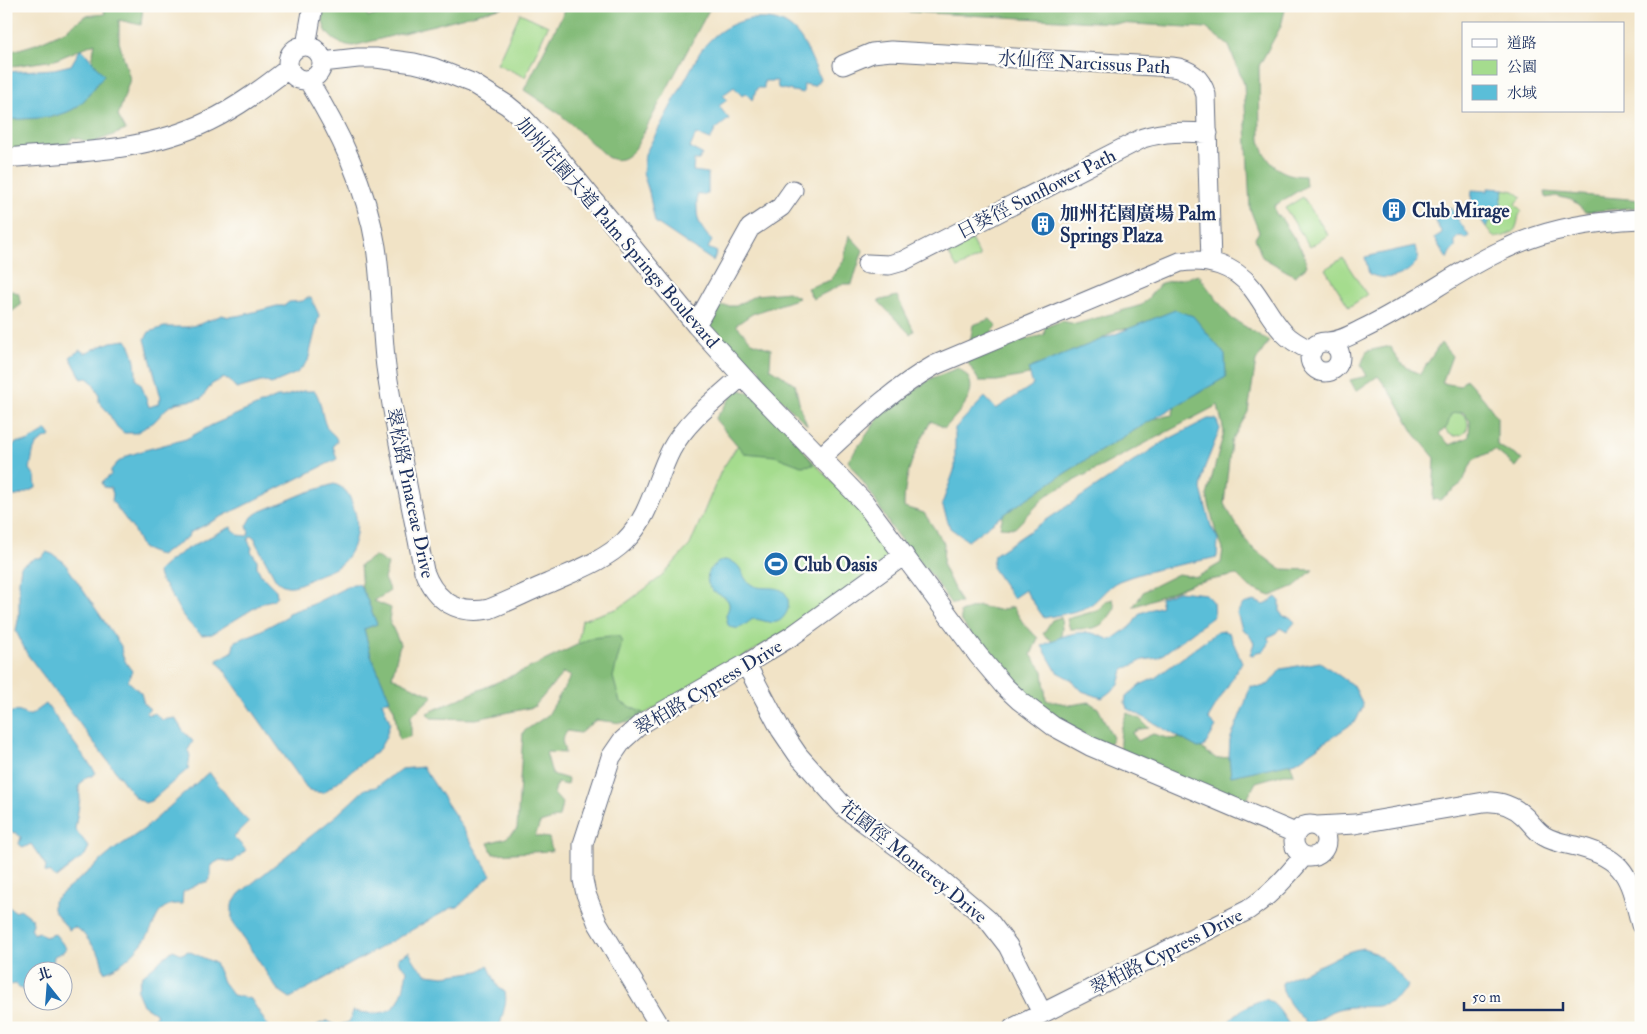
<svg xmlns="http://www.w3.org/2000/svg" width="1647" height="1034" viewBox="0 0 1647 1034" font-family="'IM FELL Double Pica','Noto Serif TC',serif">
<rect width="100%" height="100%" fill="#fdfcf7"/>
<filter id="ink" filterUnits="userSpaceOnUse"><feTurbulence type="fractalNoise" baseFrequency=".02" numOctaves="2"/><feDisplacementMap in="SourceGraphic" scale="10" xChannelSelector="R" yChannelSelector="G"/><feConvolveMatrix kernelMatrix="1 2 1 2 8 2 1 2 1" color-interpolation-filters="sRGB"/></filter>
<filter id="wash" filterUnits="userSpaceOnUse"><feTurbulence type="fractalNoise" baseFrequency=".0096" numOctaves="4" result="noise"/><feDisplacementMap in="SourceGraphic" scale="20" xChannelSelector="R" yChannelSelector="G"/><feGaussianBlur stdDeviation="1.12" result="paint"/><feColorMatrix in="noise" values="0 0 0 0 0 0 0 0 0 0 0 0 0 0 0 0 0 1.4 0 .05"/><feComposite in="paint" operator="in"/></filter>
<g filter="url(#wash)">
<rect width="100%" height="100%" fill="#f1e3c6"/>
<!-- green -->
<path fill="#a5dc8e" stroke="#608676" d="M520 13 548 26 525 77 497 64Z
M1504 189 1514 191 1522 197 1515 204 1522 211C1517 216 1519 220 1516 227 1514 234 1501 238 1494 237L1486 227 1500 206Z
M1303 197 1328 235 1310 247 1285 208Z
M971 239 980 257 957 268 947 251Z
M1343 258 1367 295 1349 307 1325 269Z
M1444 424a12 12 0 1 1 24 0a12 12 0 1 1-24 0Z
M776 422 898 552 803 622 629 723 568 702 582 620 619 608 661 577 690 545 721 471 743 437Z"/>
<!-- forest -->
<path fill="#84bc79" stroke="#50766c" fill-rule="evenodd" d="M103 6H143L141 25 119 20V42L130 79 118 116 126 130 92 143 73 137 65 148 6 155V105L90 71 95 43 55 60 6 67V53L36 44 65 31 85 16 105 14Z
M323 6H366L368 17 411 6H507L353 46C329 43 320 29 323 6Z
M567 6H711L635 149C626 158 620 163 607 157L560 114 524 90Z
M802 6H1286L1281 26 1259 66 1260 140C1266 164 1281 176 1305 176L1306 186 1274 206 1276 214 1281 218 1303 252 1307 266 1295 276 1262 257 1255 238 1259 232 1250 209 1244 84 1229 46 1206 28Z
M1545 192 1641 200V207L1585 212 1572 200 1556 196 1546 198Z
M849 235 863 250 852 284H843L813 299 807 288 831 280 844 260Z
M1198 275 1231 318 1269 341 1256 361 1248 412 1231 442 1224 504 1249 545 1280 569 1313 570 1295 586 1271 596 1250 588 1237 575 1194 583 1133 607 1144 591 1178 574 1197 577 1221 563 1223 549 1216 533 1207 496 1224 432 1218 405 1047 495 1015 528 1000 527 1005 507 1138 422 1172 415 1181 391 1162 327 1117 329 1077 356 1040 373 997 381H979L967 361C992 348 1017 341 1044 335L1045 327 1062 321 1076 324 1142 305 1161 283Z
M6 289 18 293 22 304 6 316Z
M788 292 799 298 752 314 736 325 752 342 771 349 770 368 795 384 800 407 807 425 772 390 757 366 730 360 702 332 717 306H736L756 295Z
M897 296 914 331 910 334 878 301Z
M990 319 997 326 990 334 970 343 973 325Z
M1441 343 1452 356 1442 383 1460 386 1466 379 1484 399 1497 417V445L1522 459 1516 467 1495 450 1473 460 1462 483 1440 500 1433 499 1435 458 1414 433 1393 396 1378 376 1356 391 1350 380 1367 376 1361 365 1367 351 1391 346C1394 360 1407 369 1420 374ZM1463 412 1470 421 1469 437 1450 445 1439 434 1447 427 1451 414Z
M958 368C987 386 960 411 945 428L931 421C915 451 904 473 904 507L924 513 944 543 943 566 961 603 951 604 932 576 908 550 891 527 872 495 848 461 884 410 932 378Z
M737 389 756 395 796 439 814 465 801 466 775 456 744 453 715 419Z
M375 556 388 564 384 579 390 591 374 601 391 608 389 620 400 644 392 677 433 696 411 716V736L399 740 394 709 371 673 364 653V615L360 565Z
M1113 599 1115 608C1101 630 1096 629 1070 629L1067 619 1099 610 1106 601Z
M979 606 998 610 1013 607 1025 626 1038 638 1031 655 1043 671 1046 700 1071 705 1089 702 1098 708 1113 738 1107 746 1071 729 995 672 961 620 960 612Z
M1061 617 1062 629 1060 642 1055 643 1043 634 1052 620Z
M610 636H619L622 642 613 677 620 702 643 713 622 723 596 720 580 733 567 731 562 740 565 753 546 752 552 774 568 779 567 785 557 783 554 794 562 803 559 817 540 823 535 836 549 838 552 851 493 854 488 843 506 838 517 829 523 732 548 715 571 676 563 673 534 707 476 719 431 718 427 713 536 665 591 638Z
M1127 713 1140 719 1149 728 1140 729 1132 733 1138 741 1153 734 1170 739 1189 737 1205 751 1217 759 1246 754 1286 750 1294 774H1284L1256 782 1247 799 1230 806 1121 761C1119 746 1119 728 1127 713Z"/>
<!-- water -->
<path fill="#5abed8" stroke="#3a769b" d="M750 19C759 19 769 18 778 21 802 28 811 58 820 79L814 86 804 84 803 93 778 88 777 81H764V88H757L752 100 746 93 742 96 734 87 723 95 727 100 719 106 729 119 716 129 710 140 696 134 690 148 702 154 699 160H694L693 171 708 173V194L697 195C697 219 696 222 712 241L708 248 717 252 713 261 655 222 649 192 643 173 645 154 700 52C714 33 728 24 750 19Z
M81 48 104 75C95 86 87 100 75 108 57 120 27 118 6 120V72L54 69 71 65Z
M1488 188 1504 189 1500 206 1486 227 1471 205 1472 190 1488 191Z
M1450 207 1469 236 1465 239 1462 236 1457 237 1455 241V248L1450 252 1447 259 1434 238 1442 233 1433 218Z
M1415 246 1418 260C1406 277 1388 282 1369 274L1365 257Z
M306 298H311L319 315 308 361 297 373 271 384 264 381 237 389 229 380 224 378 212 384 201 399 176 403 167 408 154 422 136 433H124L117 427 107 411 99 402V394L93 383 87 378 82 379 70 357 80 350 85 353 111 342 126 340C135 351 136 365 136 380L141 384 149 407 158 404 161 398 145 339 149 332 164 327H187L200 324 222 315 229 317 242 315 277 306H284L289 302 303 301Z
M1175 310 1193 316 1225 355 1226 377C1137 428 1049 479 968 541L950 528 942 504 955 468V428L985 397 996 409 1033 385 1028 369Z
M303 391H315C322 402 321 415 326 426 329 433 336 434 337 441L333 446 337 459 189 533 188 537 160 556 142 548 133 529 112 501 113 494 111 488 104 487 102 482 111 475V470L117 463 127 456 145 450 186 439 212 425 277 397H282Z
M1208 419H1216L1220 429 1204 469 1201 489 1211 526 1218 539 1217 557C1184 565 1151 568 1119 581 1106 587 1101 598 1089 606 1079 612 1057 615 1044 618L1025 590 1013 598 992 567 994 555 1163 442Z
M47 430 51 436C31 444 34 450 30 469L35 476 36 488 17 496H12L6 499V449L18 442H27Z
M334 484C346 488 349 494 353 506 361 525 356 553 338 566 332 571 322 573 314 577 301 584 288 592 276 580L256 543 255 538 252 536 249 537 248 541 252 548 251 551 257 560V567L261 575 276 590 277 596 273 600 264 602 212 634 202 635C183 620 180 611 169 591 164 584 158 580 158 571 178 551 205 539 231 527L238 535 247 536 249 533 247 526 252 517 257 513 305 493Z
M46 552 52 554 64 562 121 646C121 656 126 663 132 671L128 681 141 693 144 704 150 709 146 712 148 715 155 713 162 720 175 718 183 731 193 741 188 750 190 756 188 769 151 801 145 803 135 797 27 654 16 631 19 615V581L21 566 35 558H42Z
M724 560C745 562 738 576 752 585 764 592 784 581 788 600 789 606 788 611 785 615 776 629 765 619 753 619 744 624 740 633 728 625L726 616C727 611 731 607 728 601 725 595 717 595 712 590 701 578 711 564 724 560Z
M353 584H359C367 596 371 611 377 624L364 629 371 655 390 700 382 702 390 722 386 737 378 751 323 793 309 791 217 660 232 652 235 641 256 633 286 617 288 613 311 605Z
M1178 591 1206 594 1213 603 1214 616 1158 658 1143 660 1123 670 1119 685 1102 698 1082 691 1072 680 1057 672 1042 646C1056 638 1076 630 1092 633 1099 635 1105 638 1111 640L1132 625 1140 613 1162 606 1160 598Z
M1276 597 1280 601V612L1283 616 1290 617 1295 622 1287 632 1280 628 1275 634 1268 637V639L1270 641 1263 651 1257 652 1252 656 1250 655 1254 643 1248 633 1242 629 1237 613 1243 604 1254 601 1265 605Z
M1224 631 1229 633 1242 662 1208 719 1216 727 1204 747 1198 748 1127 708 1125 703 1126 697 1140 685 1155 678 1217 632Z
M1320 662 1355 687 1363 706 1356 721 1296 762 1231 776 1229 758 1230 740 1245 703 1250 686 1261 687 1269 684 1281 669Z
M46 704 96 773 92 776H88L84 779 79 786 80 799 75 829 89 847 85 855 56 878 50 873 45 872 46 866 31 844 23 848 19 844 21 837 16 833 10 832 6 825V715C14 710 18 710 26 715H31Z
M423 767 456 817 491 875 458 907 451 908 290 998 277 989 232 921V905L239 894 337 815 365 789 376 787 401 769Z
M209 772 238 811 249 822 234 837 246 850 233 862 220 860 211 865V875L207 883H201L183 892 182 904C155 902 158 922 146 938 136 952 121 967 104 972L100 955 82 932 74 927 69 930 53 910V901L115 849 143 830Z
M6 905 16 912 20 909 32 918 33 924 31 929 33 934 39 932 45 937 55 934 66 948 63 952 54 956 53 963 57 971 32 972V998L31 999 16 984 10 985 6 981Z
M1363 948C1381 953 1397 972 1408 986 1387 1016 1367 1002 1338 1009 1327 1012 1319 1021 1307 1024 1298 1013 1282 999 1282 983 1293 975 1306 972 1318 966 1336 958 1342 952 1363 948Z
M173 950 182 954 188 951 215 963 223 982 233 995 251 999 269 1028H168L161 1020 153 1028H147L157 1014 143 1005 137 991 142 976Z
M409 952 417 965 427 974 444 976 479 971 488 965 498 987 505 992C508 1004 501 1015 500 1028H318L317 1025 327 1021 337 1026 349 1022 353 1011C393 1018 401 1009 407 970L399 963 398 958Z
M1266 999C1278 1005 1284 1017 1291 1028H1230V1020C1241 1009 1251 1003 1266 999Z"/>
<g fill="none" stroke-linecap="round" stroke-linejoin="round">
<!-- stream -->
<path stroke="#5abed8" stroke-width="4" d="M6 1026 8 1028"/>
</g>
</g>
<g filter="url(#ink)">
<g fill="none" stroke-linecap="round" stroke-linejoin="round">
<defs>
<path id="minor" d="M306 46 313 6
M288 63a17 17 0 1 1 34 0a17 17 0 1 1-34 0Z
M322 62 358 58H376L414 63 434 68 472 83 507 105 523 118 551 148 696 325 754 389 864 502 978 655 1005 687 1020 701 1053 726 1090 746 1295 833
M843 65 872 53 891 51 1172 67C1190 69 1201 78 1206 95L1211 262
M308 80C340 132 366 186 376 247 382 287 381 327 386 367 396 436 411 503 424 571 435 601 458 615 489 609 510 601 529 591 549 583 575 571 604 561 625 541 651 515 655 481 671 450 687 420 718 398 742 376
M6 158C74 152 146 152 209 121 238 107 263 88 289 68
M867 264 889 265 903 261 1143 138C1165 131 1185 132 1208 133
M696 325 750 228 781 207 793 190
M1328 342C1341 341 1351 335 1363 329 1386 318 1407 305 1429 292 1453 277 1478 261 1505 249 1546 229 1595 221 1641 219
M1310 357a15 15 0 1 1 30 0a15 15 0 1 1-30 0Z
M820 458C857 424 891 390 935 365L1180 262C1207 258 1234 265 1252 288 1263 302 1271 319 1283 332 1291 341 1301 346 1312 351
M746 664 781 730 798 755 846 809 932 872 988 920 1008 946 1042 1013
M1294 841a16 16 0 1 1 32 0a16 16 0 1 1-32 0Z
M1317 826 1355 824 1484 802C1499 801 1514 806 1525 817 1532 824 1536 831 1544 836 1555 843 1569 844 1580 847 1629 860 1630 882 1641 925
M661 1028 597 922 586 894 583 880V844L611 757 622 741 641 724 746 664 792 636 904 555
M1013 1028 1248 910C1271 895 1287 876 1304 856"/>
</defs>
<!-- minor casing -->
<use href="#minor" stroke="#666e82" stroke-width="21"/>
<!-- minor -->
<use href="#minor" stroke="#fff" stroke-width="19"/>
</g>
</g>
<!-- icons -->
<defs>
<symbol id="building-disc" viewBox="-11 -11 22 22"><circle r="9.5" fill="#1f6fb2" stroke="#fdfcf7"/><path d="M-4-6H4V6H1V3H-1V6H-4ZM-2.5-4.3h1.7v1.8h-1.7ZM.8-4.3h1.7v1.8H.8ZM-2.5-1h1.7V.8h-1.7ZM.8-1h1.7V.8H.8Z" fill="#fff"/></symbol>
<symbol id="stadium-disc" viewBox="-11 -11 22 22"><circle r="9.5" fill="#1f6fb2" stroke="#fdfcf7"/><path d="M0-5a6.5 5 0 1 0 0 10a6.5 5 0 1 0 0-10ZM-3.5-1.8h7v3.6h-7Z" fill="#fff"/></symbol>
</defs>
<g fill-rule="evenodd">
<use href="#building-disc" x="1380" y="196" width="28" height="28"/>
<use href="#building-disc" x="1029" y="210" width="28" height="28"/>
<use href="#stadium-disc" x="762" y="550" width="28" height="28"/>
</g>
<g text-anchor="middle" stroke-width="4.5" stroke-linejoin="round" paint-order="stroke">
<!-- street labels -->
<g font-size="19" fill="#1b2f5e" stroke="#fdfcf7">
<text transform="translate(1084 62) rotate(3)" y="7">水仙徑 Narcissus Path</text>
<text transform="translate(1036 193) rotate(-27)" y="7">日葵徑 Sunflower Path</text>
<text transform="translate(618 232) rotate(49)" y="7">加州花園大道 Palm Springs Boulevard</text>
<text transform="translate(411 493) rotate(78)" y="7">翠松路 Pinaceae Drive</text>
<text transform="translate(708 687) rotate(-31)" y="7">翠柏路 Cypress Drive</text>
<text transform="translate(914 861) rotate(39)" y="7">花園徑 Monterey Drive</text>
<text transform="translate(1166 951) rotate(-27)" y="7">翠柏路 Cypress Drive</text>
</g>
<!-- poi labels -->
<g font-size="19" font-weight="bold" fill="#1b2f5e" stroke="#fdfcf7" text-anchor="start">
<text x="1412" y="217">Club Mirage</text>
<text x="1060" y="220">加州花園廣場 Palm<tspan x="1060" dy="22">Springs Plaza</tspan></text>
<text x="794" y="571">Club Oasis</text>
</g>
</g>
<!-- margin -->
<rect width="1647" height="1034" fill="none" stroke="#fdfcf7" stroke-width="25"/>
<!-- legend -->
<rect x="1462" y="22" width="162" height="90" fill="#fdfcf7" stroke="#a3aaba"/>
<rect x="1472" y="39" width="25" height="8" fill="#ffffff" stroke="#a3aaba"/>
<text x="1507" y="48" font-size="15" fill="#1b2f5e">道路</text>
<rect x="1472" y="60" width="25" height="15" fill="#a5dc8e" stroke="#a3aaba"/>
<text x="1507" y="72" font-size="15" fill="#1b2f5e">公園</text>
<rect x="1472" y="85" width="25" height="15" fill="#5abed8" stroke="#a3aaba"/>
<text x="1507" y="98" font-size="15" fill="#1b2f5e">水域</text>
<!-- north arrow -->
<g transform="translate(48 986) rotate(343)"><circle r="24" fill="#fdfcf7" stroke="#a3aaba"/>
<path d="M0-4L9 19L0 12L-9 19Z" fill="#1f6fb2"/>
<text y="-8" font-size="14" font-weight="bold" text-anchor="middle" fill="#1b2f5e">北</text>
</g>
<!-- scale -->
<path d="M1464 1002v8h99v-8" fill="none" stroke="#1b2f5e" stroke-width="2.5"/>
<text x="1472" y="1002" font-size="15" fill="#1b2f5e" stroke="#fdfcf7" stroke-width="4" paint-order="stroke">50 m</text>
</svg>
